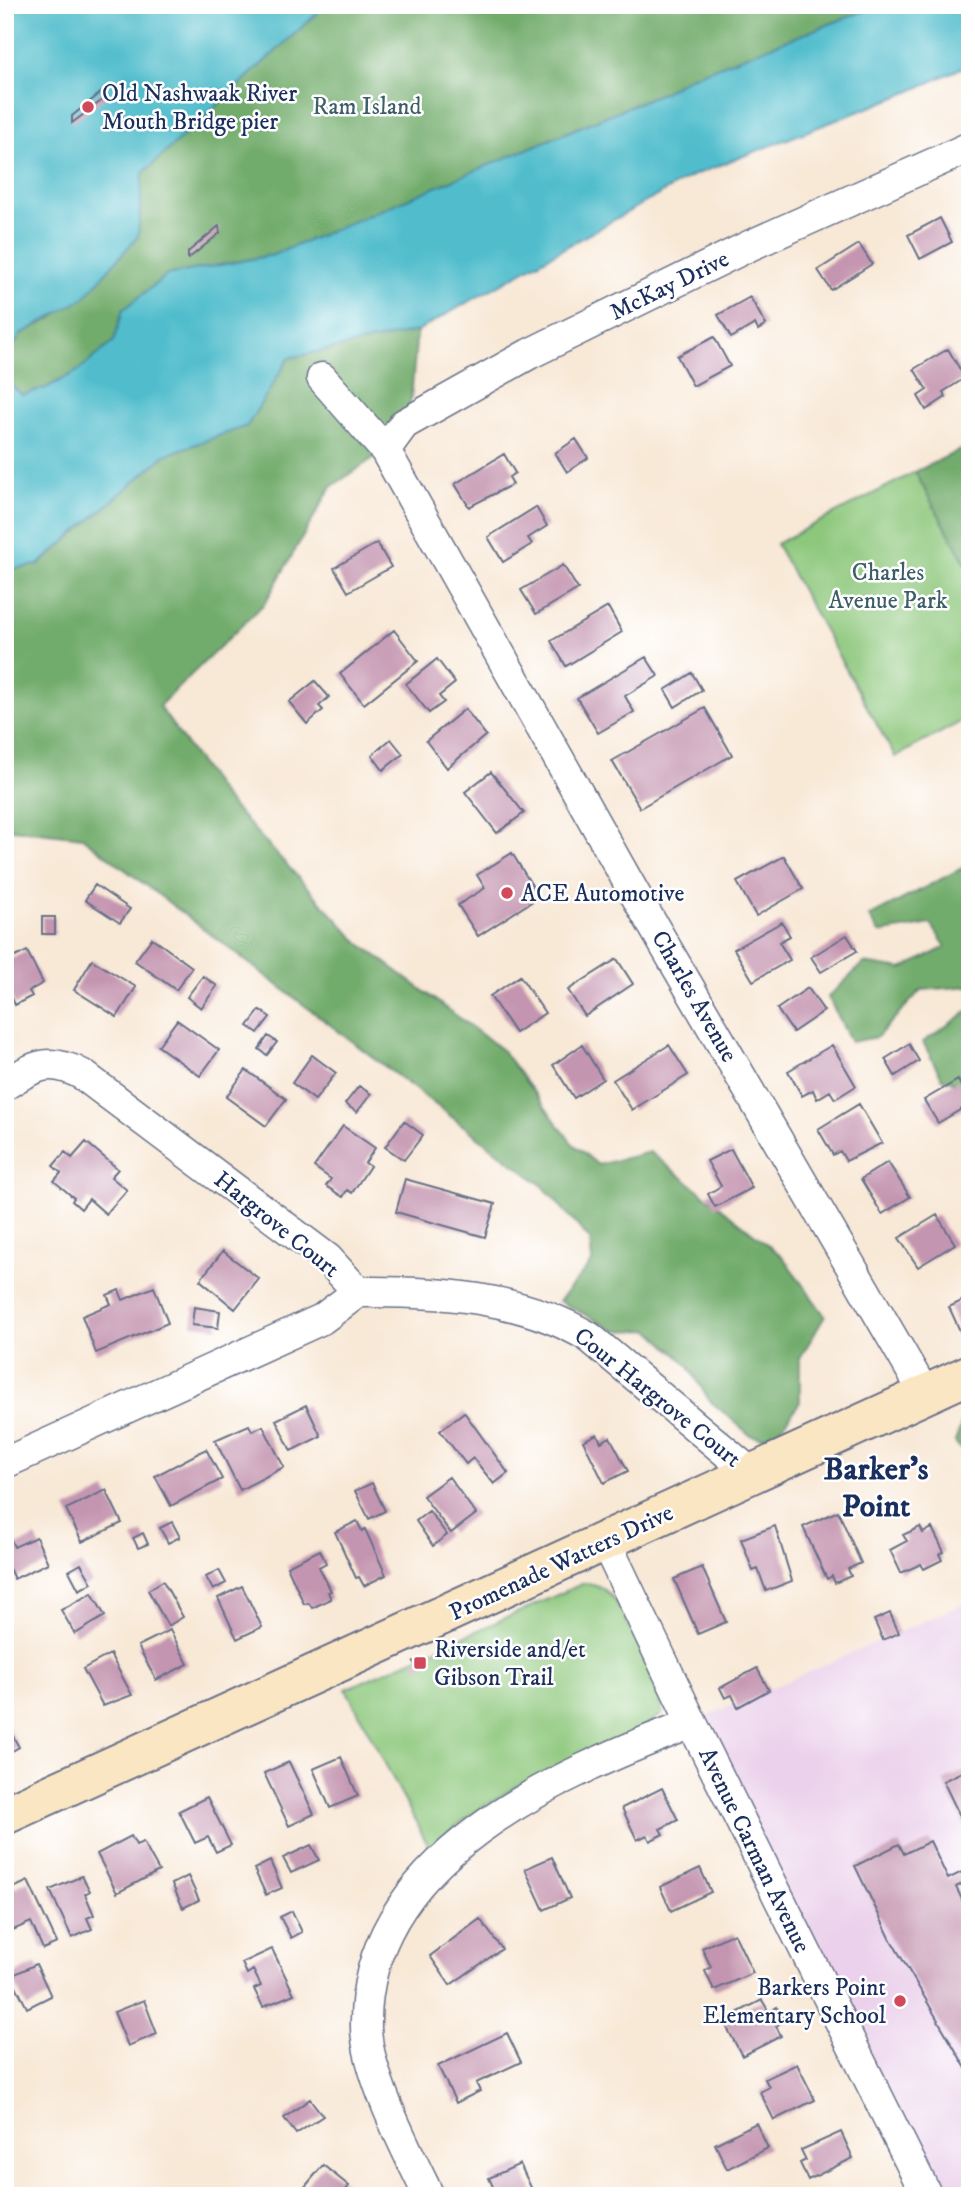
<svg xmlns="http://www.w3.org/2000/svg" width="975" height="2201" viewBox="0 0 975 2201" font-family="'IM FELL DW Pica',serif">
<rect width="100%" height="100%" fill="#fff"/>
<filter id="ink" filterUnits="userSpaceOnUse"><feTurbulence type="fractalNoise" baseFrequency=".0143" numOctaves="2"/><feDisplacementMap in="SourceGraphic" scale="14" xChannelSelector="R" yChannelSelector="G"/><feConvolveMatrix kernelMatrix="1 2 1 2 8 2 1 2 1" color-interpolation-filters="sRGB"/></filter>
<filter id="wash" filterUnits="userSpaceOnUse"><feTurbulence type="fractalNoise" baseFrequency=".00686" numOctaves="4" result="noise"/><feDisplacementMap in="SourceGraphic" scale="28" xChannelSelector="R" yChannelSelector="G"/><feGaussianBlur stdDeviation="1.57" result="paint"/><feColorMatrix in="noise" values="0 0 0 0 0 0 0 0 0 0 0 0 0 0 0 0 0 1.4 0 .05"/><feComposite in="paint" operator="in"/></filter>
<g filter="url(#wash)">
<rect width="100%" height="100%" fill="#f8e8d6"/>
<!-- built -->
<path fill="#ebd1eb" d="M970 1601V2196H927L692 1723Z"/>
<!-- green -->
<path fill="#8dc77c" stroke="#547b6d" stroke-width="2" d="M915 472 970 571V717L895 757 776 544Z
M584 1583C597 1583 604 1588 613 1598 625 1613 665 1697 662 1714 630 1739 592 1750 556 1767 509 1788 469 1814 429 1847L346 1689Z"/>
<!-- forest -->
<path fill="#72ac6c" stroke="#466e65" stroke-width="2" d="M326 5H880L690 77 664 92 273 255 167 275 123 310 114 341 78 371 46 388 22 395 7 383 6 357 21 334 53 318 138 236 142 174Z
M417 331 411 399 404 424 385 450 331 487 265 603 159 706 224 797 358 942 502 1050 572 1143 598 1165 650 1152 782 1256 825 1316 800 1358V1402L779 1431 762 1438 750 1435 709 1400 687 1364 650 1330 616 1331 559 1301 592 1262 590 1240 543 1186 82 837 5 828V570L39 565 165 455 247 426 289 358Z
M970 445V571L915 472Z
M970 864V986L921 990 877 1037 851 1042 828 997 864 963 902 969 946 947 931 924 879 933 869 917Z
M970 1010V1088L942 1078 923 1042Z
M970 1417V1459L955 1442 962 1422Z"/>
<!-- water -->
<path fill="#51bdcc" stroke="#367695" stroke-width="2" d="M5 5H326L143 173 138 236 83 299 21 334 7 357V382L22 395 46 388 78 371 114 341 123 310 167 275 273 255 664 92 690 77 880 5H970V64L909 92 692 176 417 331 289 358 247 426 165 455 38 565 5 570Z"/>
<g id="blocks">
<!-- building -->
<path fill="#c495b0" d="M103 91 107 94 105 98 72 123V116Z
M940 218 952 242 920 259 908 235Z
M219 226 220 233 188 259V252Z
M859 244 872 264 831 290 818 270Z
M750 297 766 325 758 330 755 324 731 338 718 315Z
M714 337 730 366 693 386 677 356Z
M948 349 965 378 943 392 946 397 926 410 918 396 927 390 914 369Z
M576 439 588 458 567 472 555 453Z
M504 454 515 473 509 477 513 484 469 507 455 484Z
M536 507 547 526 528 538 532 544 503 562 488 537Z
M377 543 391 567 348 592 334 568Z
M563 565 578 589 536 614 521 590Z
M608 607 622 632 566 666 551 641Z
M394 630 418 661 364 704 340 674Z
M646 657 658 676 625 696 634 712 598 733 577 698Z
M437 659 455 683 439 696 444 702 429 713 406 684Z
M692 673 702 690 675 707 665 690Z
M315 681 329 697 319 706 323 710 307 724 289 702Z
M705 708 732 755 640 808 612 761Z
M465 709 486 735 447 768 426 741Z
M391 739 403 754 383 770 372 755Z
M491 772 524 813 497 833 465 792Z
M512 853 539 897 478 936 458 905 485 888 477 875Z
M784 856 803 889 756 916 737 882Z
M95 885 130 909 120 923 85 900Z
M42 917H55V934H42Z
M782 922 790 936 779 942 790 960 753 981 734 949Z
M847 935 857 951 821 972 811 957Z
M152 938 192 967 176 990 135 961Z
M27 951 43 983 29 991 32 996 15 1005 12 998 5 1001V962Z
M617 959 633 984 585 1016 568 990Z
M92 960 136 987 117 1017 74 990Z
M203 976 217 986 201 1008 187 997Z
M520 976 545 1013 515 1033 490 996Z
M808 988 824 1011 793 1032 777 1009Z
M260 1010 270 1017 258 1033 248 1026Z
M177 1020 219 1050 200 1076 158 1046Z
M268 1036 277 1042 267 1055 259 1049Z
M909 1044 919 1061 895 1076 885 1059Z
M582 1045 603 1079 574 1098 553 1065Z
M669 1045 688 1075 632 1110 613 1080Z
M832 1045 856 1086 835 1099 830 1091 817 1099 813 1090 802 1096 788 1071Z
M312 1055 336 1073 315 1100 292 1083Z
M246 1070 286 1099 266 1126 226 1097Z
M958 1080 970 1104 938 1123 924 1100Z
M359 1086 371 1094 357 1112 345 1104Z
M859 1104 882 1143 846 1161 840 1151 833 1155 818 1129Z
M404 1121 423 1135 404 1160 385 1147Z
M343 1126 375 1148 365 1163 370 1166 352 1193 347 1190 343 1197 326 1186 331 1179 314 1167Z
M86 1142 118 1169 111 1177 127 1190 106 1214 89 1199 81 1209 72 1201 74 1198 54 1181 61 1173 53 1166 65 1152 72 1158Z
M731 1149 752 1188 715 1207 708 1194 721 1186 707 1161Z
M888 1162 910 1197 882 1214 861 1179Z
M405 1179 495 1204 485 1237 396 1212Z
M937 1215 955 1244 918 1267 899 1238Z
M223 1251 259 1279 235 1309 200 1280Z
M154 1287 168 1323 96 1353 82 1316 111 1304 107 1295 119 1290 123 1300Z
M970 1297V1342L966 1344 949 1307Z
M194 1307 220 1311 218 1328 192 1325Z
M306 1405 321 1436 291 1451 276 1420Z
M464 1412 508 1473 494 1484 473 1458 466 1464 440 1431Z
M249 1425 252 1431 263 1426 284 1467 240 1490 215 1440Z
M597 1434 601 1442 610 1437 628 1471 604 1483 583 1441Z
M206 1449 222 1479 171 1506 155 1476Z
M449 1477 476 1514 451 1533 423 1496Z
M372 1483 385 1511 369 1519 355 1491Z
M106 1490 122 1523 82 1542 66 1509Z
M429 1511 447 1535 433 1546 416 1521Z
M838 1511 861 1563 848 1569 851 1576 835 1583 832 1576 827 1579 803 1527Z
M357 1521 362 1531 365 1529 386 1575 364 1586 359 1577 356 1578 335 1532Z
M172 1522 180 1537 168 1543 160 1528Z
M775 1526 792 1581 766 1591 758 1569 753 1571 741 1539Z
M920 1527 923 1533 932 1528 944 1552 939 1554 942 1560 924 1569 921 1564 901 1573 890 1550 907 1541 903 1535Z
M143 1533 148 1544 138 1548 133 1538Z
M36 1537 48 1563 14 1579 5 1560V1541L10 1538 14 1547Z
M320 1550 326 1563 319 1567 331 1591 328 1592 331 1599 312 1608 309 1603 304 1604 287 1566Z
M81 1564 92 1583 79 1590 69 1571Z
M702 1567 726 1622 698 1634 674 1579Z
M219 1570 226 1583 213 1590 206 1577Z
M163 1581 183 1617 168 1626 148 1590Z
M242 1586 262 1627 237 1639 218 1598Z
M92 1593 105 1616 75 1634 61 1610Z
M890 1613 899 1633 883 1640 874 1620Z
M170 1630 188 1664 156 1680 138 1646Z
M110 1654 132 1695 103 1706 83 1669Z
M424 1659 426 1664 416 1668 414 1662Z
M757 1668 769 1690 738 1707 732 1695 725 1698 720 1688Z
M5 1722 19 1747 5 1755Z
M341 1757 358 1796 330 1808 313 1769Z
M289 1762 314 1814 289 1826 264 1773Z
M970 1768V1837L943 1781Z
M662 1788 678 1820 660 1829 663 1834 650 1841 647 1835 637 1840 622 1808Z
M207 1797 231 1845 216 1852 208 1837 195 1843 179 1811Z
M131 1836 136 1845 143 1842 159 1871 117 1893 97 1854Z
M930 1841 948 1879 970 1868V1880L956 1887 970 1916V2075L891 1940 855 1866 899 1844 904 1854Z
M311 1845 319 1860 291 1873 283 1858Z
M552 1857 570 1898 544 1910 525 1869Z
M270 1861 282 1888 266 1895 254 1869Z
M700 1868 711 1892 671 1911 660 1887Z
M82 1876 90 1891 85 1894 94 1915 87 1918 92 1929 72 1938 50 1890Z
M188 1876 199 1900 183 1908 172 1884Z
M28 1881 57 1943 43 1949 31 1922 13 1930 5 1914V1892Z
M292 1911 302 1932 291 1938 280 1917Z
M480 1919 502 1949 450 1985 430 1956Z
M734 1933 753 1973 714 1990 705 1971 711 1967 702 1948Z
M272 1949 294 1994 263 2007 254 1989 261 1986 253 1970 247 1974 242 1963Z
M36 1964 51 1996 27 2008 11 1976Z
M144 2000 157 2034 128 2046 114 2012Z
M762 2000 769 2012 777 2007 784 2021 776 2026 781 2036 742 2056 723 2020Z
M507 2033 521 2062 476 2083 480 2091 456 2103 438 2066Z
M797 2064 815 2100 774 2120 760 2092 769 2087 765 2079Z
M310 2099 323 2116 296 2134 284 2118Z
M756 2123 768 2148 727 2169 715 2144Z
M841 2132 853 2158 808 2180 800 2163 806 2160 801 2150Z
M520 2164 535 2196H497L489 2178Z
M323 2165 349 2186 341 2196H313L304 2188Z"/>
</g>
</g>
<g filter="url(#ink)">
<use href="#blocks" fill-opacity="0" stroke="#687088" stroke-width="2"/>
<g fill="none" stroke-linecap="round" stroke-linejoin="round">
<defs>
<path id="minor" d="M322 378 385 450 636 896 925 1394
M385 450 404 424 529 354 749 246 970 147
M5 1085C35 1065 50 1057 83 1075L328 1259 358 1292
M358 1292C436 1291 521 1296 589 1337L751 1473
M5 1463 322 1319 358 1292
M605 1541 692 1723 927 2196
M429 2196C408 2153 367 2074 366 2028 362 1856 558 1775 692 1723"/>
<path id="secondary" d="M5 1815 970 1374"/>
</defs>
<!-- minor casing -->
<use href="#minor" stroke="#687088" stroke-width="33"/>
<!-- secondary casing -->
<use href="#secondary" stroke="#687088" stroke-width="42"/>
<!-- minor -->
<use href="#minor" stroke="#fff" stroke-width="30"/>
<!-- secondary -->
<use href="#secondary" stroke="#fbe6c4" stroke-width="38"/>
</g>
</g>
<!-- markers -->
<g fill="#d1495b" stroke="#fff" stroke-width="2.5">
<circle cx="88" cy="107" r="7"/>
<circle cx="507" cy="893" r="7"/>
<rect x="413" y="1656" width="14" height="14" rx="3.5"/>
<circle cx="900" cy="2001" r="7"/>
</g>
<g text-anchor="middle" stroke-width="5" stroke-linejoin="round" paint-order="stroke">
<!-- poi labels -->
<g font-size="24" fill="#1b2f5e" stroke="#fff" text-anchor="start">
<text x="102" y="101">Old Nashwaak River<tspan x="102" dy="28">Mouth Bridge pier</tspan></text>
<text x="521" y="901">ACE Automotive</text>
<text x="434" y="1657">Riverside and/et<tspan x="434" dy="28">Gibson Trail</tspan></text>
<text x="886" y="1995" text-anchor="end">Barkers Point<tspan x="886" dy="28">Elementary School</tspan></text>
</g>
<!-- park labels -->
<g font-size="24" fill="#3d5d67" stroke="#fff">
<text x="367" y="114">Ram Island</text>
<text x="888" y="580">Charles<tspan x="888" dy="28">Avenue Park</tspan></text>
</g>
<!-- street labels -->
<g font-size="24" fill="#1b2f5e" stroke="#fff">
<text transform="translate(669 285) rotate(-26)" y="8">McKay Drive</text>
<text transform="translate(695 996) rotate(60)" y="8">Charles Avenue</text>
<text transform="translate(277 1224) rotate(39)" y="8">Hargrove Court</text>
<text transform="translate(658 1397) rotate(39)" y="8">Cour Hargrove Court</text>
<text transform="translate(561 1562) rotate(-25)" y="8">Promenade Watters Drive</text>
<text transform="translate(755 1850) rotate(64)" y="8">Avenue Carman Avenue</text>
</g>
<!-- district labels -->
<g font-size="32" font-weight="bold" fill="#1b2f5e" stroke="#fff">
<text x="876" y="1479">Barker's<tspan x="876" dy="37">Point</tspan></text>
</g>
</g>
<!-- margin -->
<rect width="975" height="2201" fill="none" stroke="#fff" stroke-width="28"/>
</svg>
